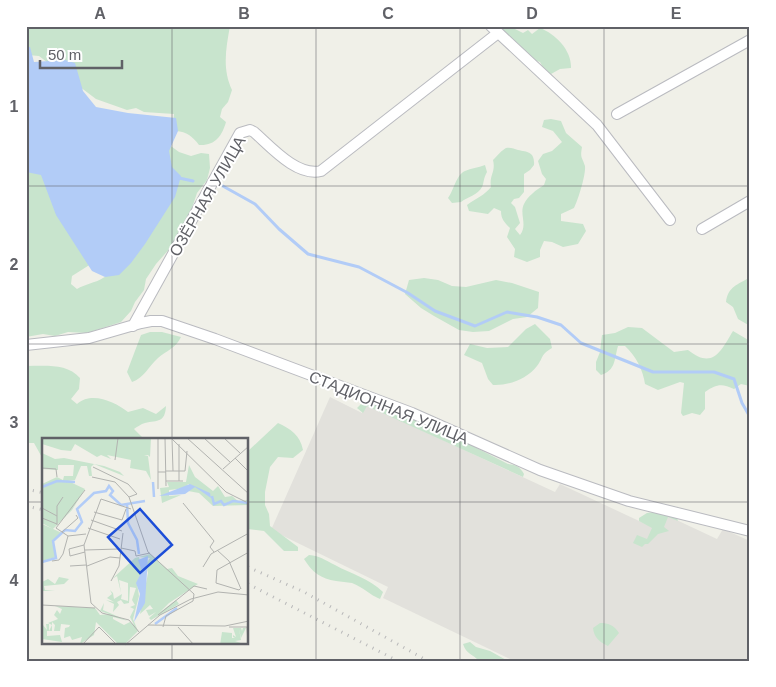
<svg xmlns="http://www.w3.org/2000/svg" width="776" height="687" viewBox="0 0 776 687" font-family="Helvetica,sans-serif">
<rect width="100%" height="100%" fill="#f0f0e8"/>
<!-- industrial -->
<path fill="#e2e1dc" d="M330 397 362 413 367 405 555 492 560 484 652 527 668 516 717 539 723 529 750 541V661H514L383 598 388 587 271 530Z"/>
<!-- green -->
<path fill="#c8e4cd" d="M26 26H230C226 48 222 69 232 90L228 102 222 109 220 117 226 122C222 136 215 146 199 145 192 136 187 132 176 131L173 128 174 114 144 112 136 108 127 110 96 99 39 56 28 55 26 52Z
M493 26H509L523 33 528 30 532 34 540 28C556 34 572 51 571 68L560 69 551 74 545 71 540 62 531 59Z
M551 119 561 121 566 133 582 147C580 159 582 156 585 166 586 175 578 200 574 208L561 214V221L583 224 586 231 578 244 563 247 552 242 544 241 540 250V257L527 262 514 257 515 249 507 237 510 228C504 222 501 219 501 211L494 208 488 214 469 211 467 205C475 199 485 195 491 187 489 175 496 172 493 160 497 156 502 150 506 148 511 147 514 149 518 150 528 152 535 152 534 165L530 170 524 174V192L519 198 514 199 511 203 515 207 520 223 515 229 520 235C528 225 519 214 524 204 528 196 536 190 544 185L546 179 542 174 538 161 543 154 552 151 562 142 553 131 542 127 544 120Z
M168 144 179 152 191 156 201 153 209 154 210 168 207 180 197 193 192 208 172 246 156 264 146 279 144 290 135 302 131 311 121 322 87 333 68 332 55 336 43 334 26 337V162H35L91 264 72 276 71 284 77 289C85 284 95 283 103 278 109 275 114 269 118 264Z
M485 165 487 172C483 179 484 183 482 187 478 195 467 197 461 202L452 203 448 198C454 190 456 175 465 171 471 168 478 168 485 165Z
M750 277V326L738 319 733 307 726 302C728 286 738 285 750 277Z
M424 278 438 280 452 286 466 287 496 280 512 283 539 292 538 308 527 317 513 319 489 331 473 332 459 330 434 316 421 308 405 294 409 280Z
M535 324 550 339 552 348C540 355 544 357 537 366 527 379 508 386 493 385L488 379 482 363 464 355 470 344 487 348 508 347 526 329Z
M628 327 642 328 674 352 688 350C713 370 721 351 733 331L750 341V386L741 384 734 389C722 383 716 384 705 392V409L700 415 692 413 683 416 681 413 684 383 680 382 658 390 645 384C643 370 636 356 625 346H618C614 360 616 370 601 375L596 370V362L600 352 602 335 615 333Z
M150 332H162L181 337C176 348 166 351 158 358 148 367 144 378 132 382L127 372 141 335Z
M26 366C45 366 67 363 80 378L79 389 71 399 77 404C92 391 115 402 128 412L143 408 156 414 166 406C165 423 158 420 145 423 141 424 137 427 134 429L144 439 44 440V461L34 443H26Z
M363 402 370 403 394 410 402 416 415 420 422 426 442 431 446 436H453L508 464C517 465 520 467 524 474L523 477 367 406 363 413 357 408Z
M278 423C291 429 300 435 303 450L293 458 278 457 270 467 265 492V505L269 514 270 526 298 547V551H284L264 531 248 529V451Z
M654 512 677 518 678 521 668 517 664 527 669 531 658 534 648 544H645L642 547 633 543 637 535 647 539 652 528 639 521V518L647 513Z
M309 555C320 556 325 560 335 565 351 574 369 578 383 592L380 599C370 595 363 587 352 583 347 582 341 582 336 581 321 579 312 572 304 559Z
M600 623C608 623 614 625 619 633L608 646C600 642 594 638 593 628Z
M470 642 476 647 490 651 508 661H479C473 654 466 654 463 644Z"/>
<!-- water -->
<path fill="#b2ccf7" d="M26 47H30L34 62 65 60 75 63 83 91 96 107 128 113 176 118 178 131 169 151 172 167 181 176 175 197 145 244 131 263 119 275 105 277 92 271 56 215 41 175 26 172Z"/>
<g fill="none" stroke-linecap="round" stroke-linejoin="round">
<!-- stream -->
<path stroke="#b2ccf7" stroke-width="3" d="M179 178 193 181
M221 185 255 204 279 229 308 254 359 267 408 293 435 311 475 326 507 312 537 317 561 325 581 343 653 372H714L734 379 742 403 750 417"/>
<defs>
<path id="minor" d="M491 26 597 125 670 220
M617 114 750 40
M702 229 750 201
M133 326 240 133 250 130 254 132C271 147 297 177 321 171L498 33
M26 345 89 338 141 323 151 321H162L215 339 412 413 540 470 629 501 750 531"/>
</defs>
<!-- minor casing -->
<use href="#minor" stroke="#babbc0" stroke-width="12"/>
<!-- minor -->
<use href="#minor" stroke="#fff" stroke-width="10"/>
<!-- rail -->
<path stroke="#b8b8b9" stroke-width="3" stroke-dasharray="1 6" stroke-linecap="butt" d="M26 489 44 493
M26 506 44 510
M248 567 304 592 428 661
M248 584 398 661"/>
</g>
<!-- grid -->
<path fill="none" stroke="#606167" stroke-width="1" stroke-opacity="0.55" d="M172 26V440M316 26V661M460 26V661M604 26V661M26 186H750M26 344H750M26 502H44M248 502H750M172 643V661"/>
<g text-anchor="middle" stroke-width="4" stroke-linejoin="round" paint-order="stroke">
<!-- street labels -->
<g font-size="16" fill="#606167" stroke="#fff">
<text transform="translate(207 196) rotate(-60)" y="6">ОЗЁРНАЯ УЛИЦА</text>
<text transform="translate(389 407) rotate(22)" y="6">СТАДИОННАЯ УЛИЦА</text>
</g>
</g>
<!-- overview -->
<g transform="translate(42 438)">
<rect width="206" height="206" fill="#f0f0e8"/>
<path d="M0 0H109L108 19 106 17 102 18H106L109 42 104 33 88 30 89 22 65 17 69 21 59 17 55 19 33 6 29 13 19 12 0 6ZM0 15 13 21 22 20 62 28 78 34 82 38 52 26 49 29 50 38H47L45 28H39L33 42 26 43 43 51 30 72 11 91 0 85V46L15 39 21 42 22 38H31L32 27H16V32L0 31ZM147 27 153 39 171 53 176 48 183 59 190 58 196 63 206 62V67L171 68 157 55 146 53 150 49 146 46 144 50 127 52V58L139 57 120 65 118 50 127 49 125 44H144ZM0 86 20 95 10 103 14 119 0 123ZM108 116 125 131 130 130 136 138 156 146 127 165 117 175 134 162 137 166 109 182 107 180 114 174 107 178 104 172 111 171 108 167 98 176 106 135 104 126 108 120 97 119 100 133 95 145 97 158 91 181 96 193 84 205 76 206 54 184 52 197 38 206 40 199 30 202 28 198 22 200 23 190 27 189 28 187 19 186 18 193H12L13 187 10 184V193H5V198L18 197 20 204 0 201 1 187 5 192 4 186H7V193L10 187 6 185 16 181 12 177 15 172 18 176 20 171 13 168 53 170 58 177 67 176 58 173 62 165 61 172 86 183 71 179V181L82 187 88 184 92 187 88 179 92 171 88 169 93 167 90 162 94 150 88 149 87 165 82 166 79 162 75 164 77 167 71 174 72 166 64 162 72 164 65 160 70 156 68 152 71 155 72 161 80 156 79 161 86 163V145L77 142 79 155 75 138 70 141 93 120ZM17 139 27 141 22 146 2 148 3 152 13 153H0V144L6 141 13 146ZM191 190H199L200 193 201 190H204L199 200 197 191 199 202 193 203 202 206 178 207 180 194 190 195V200H193L191 199V197L194 199Z" fill="#c8e4cd"/>
<path d="M148 46 168 55 169 60 153 49 143 56 117 58ZM106 118 103 165 92 184 98 156 94 145 100 133 96 122Z" fill="#b2ccf7"/>
<path fill="none" stroke="#b2ccf7" stroke-width="2.5" d="M111 44 112 59M0 49 15 43 33 44M170 58 172 66 179 63 182 67 191 63 207 65M85 65 86 85 95 102 97 116M0 124 14 120 11 103 23 92 33 93 40 84 35 71 52 55 64 53 67 48 71 53 68 57 79 67 103 63M113 186 135 170"/>
<path fill="none" stroke="#b2b3b0" stroke-width="1" d="M123 0 124 48M129 0 184 54 204 64M145 0 207 56M162 0 188 24M182 0 198 15M130 1 131 33M137 6V43M193 20 207 34M73 22 76 0M51 29 86 46 95 56 87 59M0 30 14 31 15 39M181 31 207 8M124 33H143L145 13M116 34V0M50 39 73 44 87 59 106 114 152 156 151 163 124 178 121 189M124 43H141M116 51V34H124M141 65 172 103 168 109 172 114M0 70 15 78V87M89 71 59 61 42 107 49 165 60 175 87 182 97 194M52 74 80 82 84 71M15 78V68L21 59M0 80 15 86M49 82 80 93M14 90 43 52M14 90 26 98 44 96M46 90 78 101M20 94 36 80 34 77M42 107 27 111 28 118 43 114M79 110 93 113 94 118 108 115M43 112 77 111M175 112 187 123 199 151M10 123 17 122 21 116 26 98M28 128 44 127M45 128 68 119 78 120M161 129 169 116 207 95M69 143 77 128 81 95M199 150 197 152 174 145 175 132 207 114M0 167 53 170M116 177 152 148 165 151M106 187 183 188 207 183M136 189 152 207M187 189H205L206 207M40 207 57 189 75 207M83 207 118 177 149 161 176 154 207 157"/>
<path fill="#1d4ed8" fill-opacity="0.15" stroke="#1d4ed8" stroke-width="2.5" d="M98 71 130 107 98 135 66 99Z"/>
<rect width="206" height="206" fill="none" stroke="#606167" stroke-width="2.5"/>
</g>
<!-- border -->
<rect width="776" height="687" fill="none" stroke="#ffffff" stroke-width="55"/>
<!-- scale -->
<path d="M40 60v8h82v-8" fill="none" stroke="#606167" stroke-width="2.5"/>
<text x="48" y="60" font-size="15" fill="#606167" stroke="#ffffff" stroke-width="4" paint-order="stroke">50 m</text>
<rect x="28" y="28" width="720" height="632" fill="none" stroke="#606167" stroke-width="2"/>
<g font-size="16" text-anchor="middle" font-weight="bold" fill="#606167">
<text x="100" y="19">A</text>
<text x="244" y="19">B</text>
<text x="388" y="19">C</text>
<text x="532" y="19">D</text>
<text x="676" y="19">E</text>
<text x="14" y="112">1</text>
<text x="14" y="270">2</text>
<text x="14" y="428">3</text>
<text x="14" y="586">4</text>
</g>
</svg>
